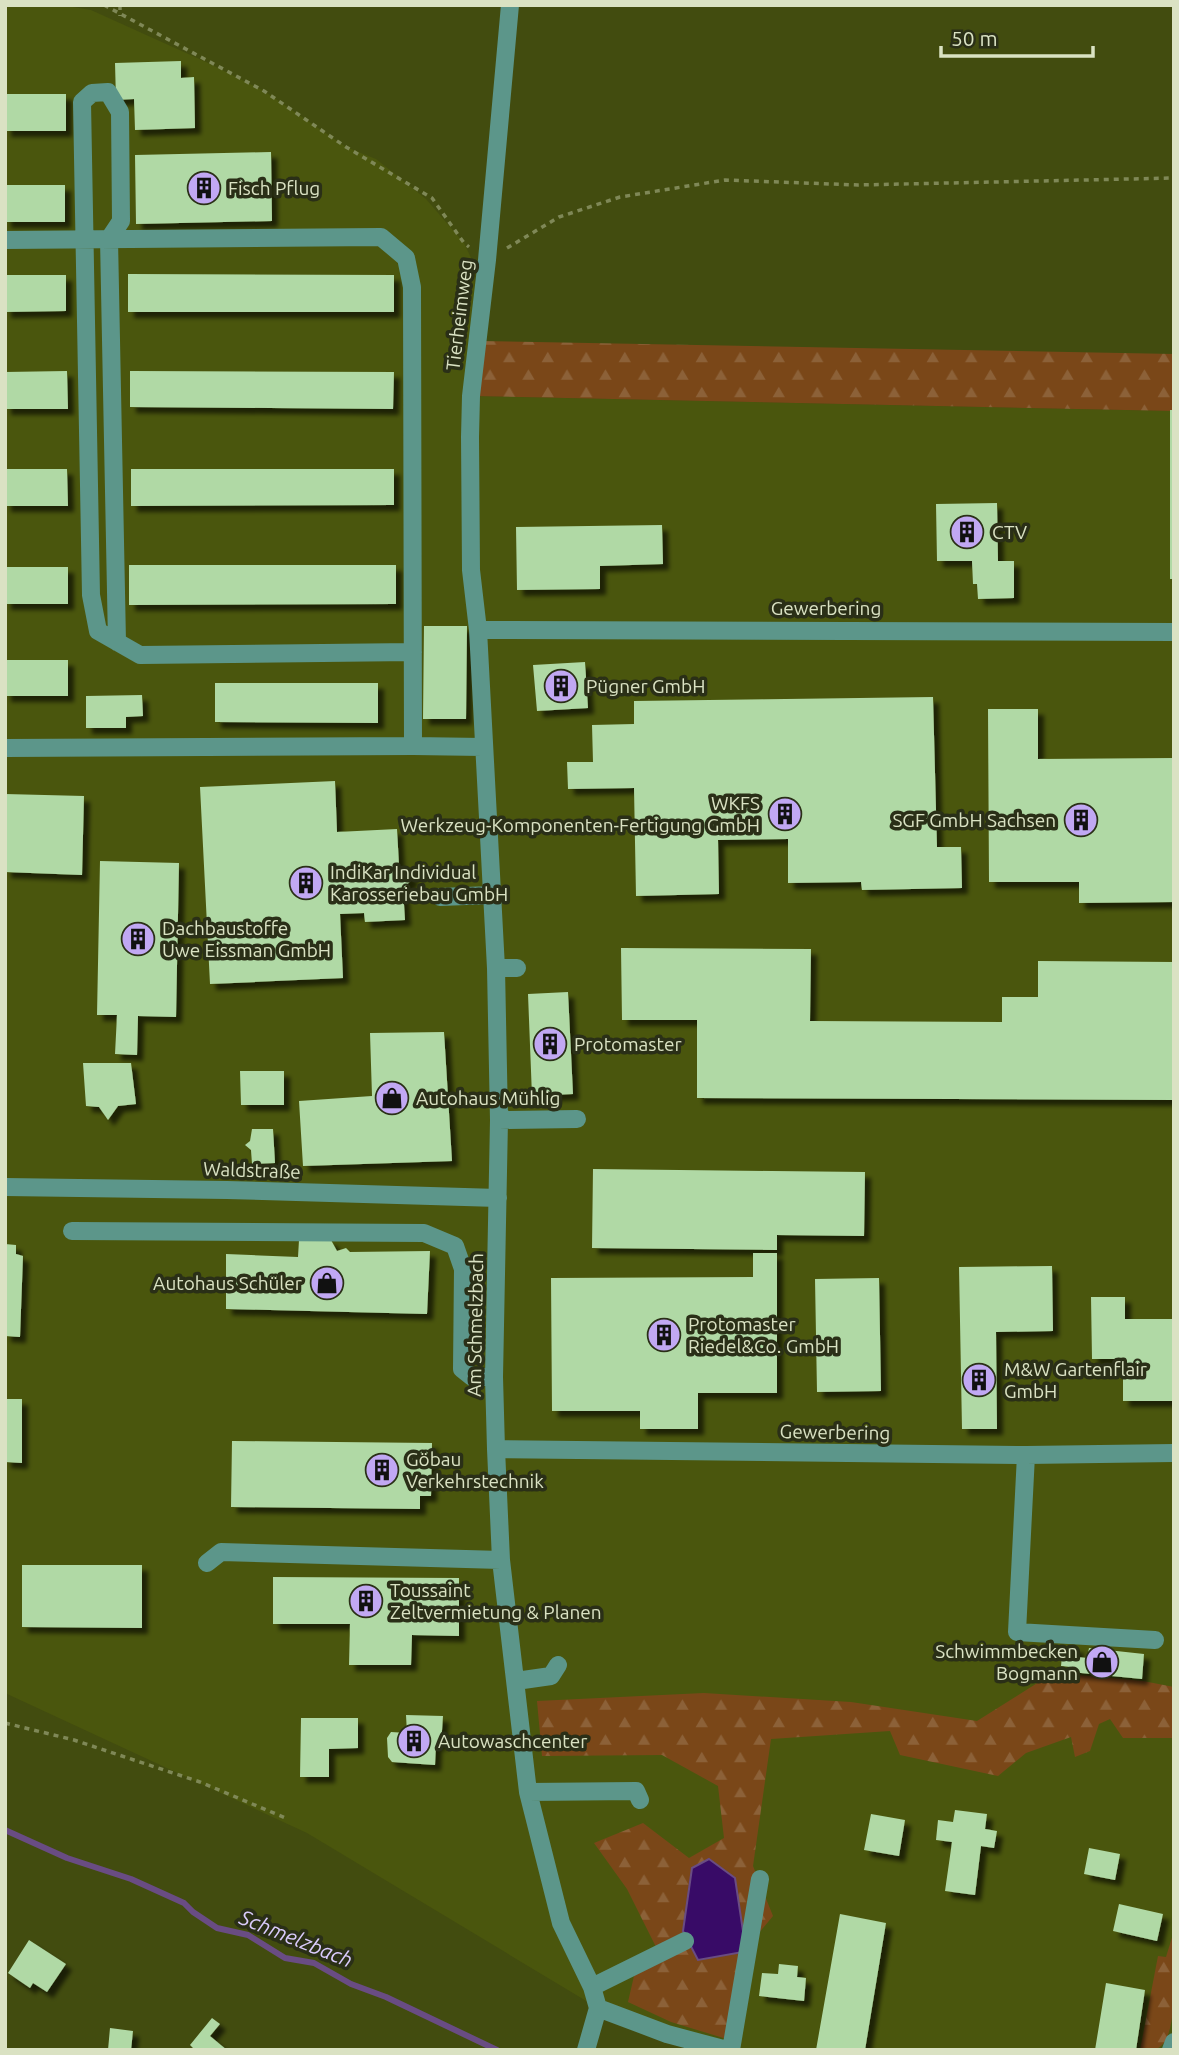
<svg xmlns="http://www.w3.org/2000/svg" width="1179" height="2055" viewBox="0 0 1179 2055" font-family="Ubuntu,sans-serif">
<defs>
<pattern id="forest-firs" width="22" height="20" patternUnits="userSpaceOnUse" patternTransform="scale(1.75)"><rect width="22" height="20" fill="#7a4718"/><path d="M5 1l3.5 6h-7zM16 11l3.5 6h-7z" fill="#8c6138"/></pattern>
<filter id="shadow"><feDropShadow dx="6" dy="6" stdDeviation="2" flood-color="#0009"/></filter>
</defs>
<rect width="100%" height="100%" fill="#424c0f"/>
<!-- built -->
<path fill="#4a560d" d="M5 5H61L91 10 206 62 264 91 346 147 376 159 426 199 464 243 474 264 477 341 471 396 1174 411V2050H727L598 2008 307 1833 5 1693Z"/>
<!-- forest -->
<path fill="url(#forest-firs)" d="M477 341 1174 354V411L471 396Z
M1061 1668 1068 1674 1143 1681 1174 1687V1738H1123L1110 1719 1099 1724 1090 1751 1075 1757 1071 1737 1026 1753 998 1776 900 1755 890 1731 771 1739 753 1866 773 1916 743 1952 730 2040 671 2022 628 2002 634 1976 661 1957 627 1889 594 1843 643 1823 689 1858 724 1838 718 1786 662 1755 542 1756 537 1701 704 1693 851 1702 977 1721Z
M1174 1931C1174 1955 1179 2032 1161 2046 1155 2051 1148 2050 1140 2050L1158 1956 1166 1957Z"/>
<!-- water -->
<path fill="#380b67" stroke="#694c83" stroke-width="2" d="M709 1859 735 1878 743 1931V1952L698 1960 683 1931 692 1868Z"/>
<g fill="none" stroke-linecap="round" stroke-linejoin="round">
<!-- stream -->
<path stroke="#694c83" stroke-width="6" d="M5 1830 67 1858 131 1879 184 1903 193 1912 217 1928 248 1935 285 1958 314 1963 351 1984 386 1997 497 2050"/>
</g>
<!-- building -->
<path fill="#b0d9a5" filter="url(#shadow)" d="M181 61V78L194 77 195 128 135 130 134 99 116 100 115 63Z
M5 94H66V131H5Z
M271 152 272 221 136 224 135 155Z
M5 185H65V222H5Z
M128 274 394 275V312H128Z
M5 275H66V311L5 312Z
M67 371 68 409H5V372Z
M130 371 394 372 393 409 130 407Z
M1170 410H1174V579H1170Z
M5 469H67L68 506H5Z
M131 469H394V505L131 506Z
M997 503 998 561H1014V598L978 599 977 584H973L972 561H937L936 504Z
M662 525 663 564 600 566V589L517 590 516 527Z
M129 565H396V604L129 605Z
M5 567H68V604H5Z
M424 626H467L466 719H423Z
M5 660H68V696H5Z
M585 662 588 708 537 711 533 665Z
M215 683H378V723L215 722Z
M142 695 143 716 126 717V728H86V696Z
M933 697 937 847H961L962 888 862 890 861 882 788 883V839L718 840 719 894 636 896 634 788 568 789 567 762H593L592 725 634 724V701Z
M988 709H1038V759L1174 758V902L1079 903V882H989Z
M335 781 337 832 397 829 399 865 413 878 403 889 405 920 365 922 364 913 340 914 343 978 210 984 200 787Z
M5 794 84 796 82 875 5 872Z
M100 861 179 863 176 1017 138 1016 137 1055 115 1054 117 1015H97Z
M621 948 811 949 810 1021 1002 1022V997H1038V961L1174 962V1100L697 1098V1020H622Z
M568 992 573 1094 532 1096 528 994Z
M444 1032 452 1161 303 1166 299 1101 372 1096 370 1033Z
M83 1063H131L136 1104 118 1106 108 1120 99 1107 86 1106Z
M240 1071H284V1105H241Z
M252 1129H273L275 1163 252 1164 251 1150 245 1145 250 1141Z
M593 1169 865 1172 864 1236 777 1235V1250L592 1248Z
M299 1240H331L337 1251 346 1248 350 1252 430 1251 427 1314 226 1309V1254L298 1257Z
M5 1244 16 1245V1254L23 1256 20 1337 5 1336Z
M753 1253H777V1393H698V1429H640V1411H552L551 1278 753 1277Z
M1052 1266 1053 1331 996 1332 997 1429H962L959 1267Z
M879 1278 881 1391 817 1392 815 1279Z
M1091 1297H1125V1319H1174V1401H1123V1359H1092Z
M5 1399H22V1463L5 1462Z
M232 1441 432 1443 431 1496H420V1509L231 1507Z
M22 1565H142V1628L22 1627Z
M273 1577 459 1578V1636L412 1635 411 1665H349L350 1624H273Z
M1063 1646 1078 1647 1077 1657 1087 1658 1089 1648 1144 1654 1142 1679 1071 1672V1667L1061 1666Z
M406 1715 443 1716 441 1745 436 1744 435 1765 392 1762 388 1757 387 1738 391 1732 407 1733Z
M301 1718H358V1748L329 1749V1777H300Z
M955 1810 987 1814 985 1829 997 1831 994 1848 981 1846 975 1895 945 1891 952 1842 936 1840 938 1820 953 1822Z
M871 1814 905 1820 899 1856 864 1850Z
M1089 1848 1120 1854 1115 1880 1084 1874Z
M1119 1904 1163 1914 1157 1941 1113 1931Z
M840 1914 886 1923 865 2050H816Z
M29 1940 66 1964 47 1992 33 1983 30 1988 8 1973Z
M779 1964 798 1966 797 1977 806 1978 804 2001 759 1996 762 1973 778 1974Z
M1106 1983 1145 1990 1136 2050H1095Z
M212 2018 220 2024 210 2036 227 2050H195L190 2045Z
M110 2028 133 2031 131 2050H108Z"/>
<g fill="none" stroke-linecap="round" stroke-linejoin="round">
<!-- path -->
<path stroke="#7f8857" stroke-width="3.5" stroke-dasharray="5 5" stroke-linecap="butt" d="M104 5 264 91 346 147 432 198 464 243 469 247
M120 5V16
M507 248 559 217 620 197 725 180 858 185 1174 178
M5 1723 74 1740 200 1782 288 1819"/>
<!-- minor -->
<path stroke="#5c968a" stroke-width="18" d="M510 5 487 260 471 396 470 437 471 570 478 630 496 968 499 1120 494 1377 496 1449 501 1560 528 1792 561 1923 592 1987 598 2008 586 2050
M5 240 381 237 406 258 412 287 413 746
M478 630 1174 632
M117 642 109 239 121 221 120 112 108 92 92 93 82 102 91 595 98 631 140 655 413 652
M5 748 413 746 483 747
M440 897 492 895
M496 968H517
M499 1120 577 1119
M5 1187 227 1190 498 1198
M72 1231 424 1233 455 1246 463 1269 462 1369 472 1377H494
M496 1449 1026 1455 1174 1453
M1026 1455 1017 1632 1155 1640
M207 1563 221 1552 501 1560
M516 1681 551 1676 558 1665
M528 1792 636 1791 640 1800
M592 1987 685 1941
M598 2008 667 2034 727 2050
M731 2050 760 1879
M1171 2050 1174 2042"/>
</g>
<!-- icons -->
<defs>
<symbol id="building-disc" viewBox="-11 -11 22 22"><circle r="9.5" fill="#c1a8f3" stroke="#2a2f17"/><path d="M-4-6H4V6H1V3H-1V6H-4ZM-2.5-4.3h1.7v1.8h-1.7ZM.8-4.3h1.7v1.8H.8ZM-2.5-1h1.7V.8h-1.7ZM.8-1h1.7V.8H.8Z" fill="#111"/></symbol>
<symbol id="shop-disc" viewBox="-11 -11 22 22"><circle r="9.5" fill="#c1a8f3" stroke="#2a2f17"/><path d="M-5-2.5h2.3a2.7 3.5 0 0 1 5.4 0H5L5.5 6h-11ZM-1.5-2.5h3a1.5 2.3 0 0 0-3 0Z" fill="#111"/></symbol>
</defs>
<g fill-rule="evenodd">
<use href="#building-disc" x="185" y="169" width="38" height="38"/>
<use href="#building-disc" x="948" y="513" width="38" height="38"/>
<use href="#building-disc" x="542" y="667" width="38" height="38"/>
<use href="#building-disc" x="766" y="795" width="38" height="38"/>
<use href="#building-disc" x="1062" y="801" width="38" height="38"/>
<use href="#building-disc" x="287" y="864" width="38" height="38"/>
<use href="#building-disc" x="119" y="920" width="38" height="38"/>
<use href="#building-disc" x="531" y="1025" width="38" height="38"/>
<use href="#shop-disc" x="373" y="1079" width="38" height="38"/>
<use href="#shop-disc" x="308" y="1264" width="38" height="38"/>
<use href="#building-disc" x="645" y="1316" width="38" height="38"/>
<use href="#building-disc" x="960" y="1361" width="38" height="38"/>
<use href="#building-disc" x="363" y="1451" width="38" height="38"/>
<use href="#building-disc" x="347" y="1582" width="38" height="38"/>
<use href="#shop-disc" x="1083" y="1643" width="38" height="38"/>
<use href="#building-disc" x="395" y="1722" width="38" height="38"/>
</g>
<g text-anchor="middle" stroke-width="7" stroke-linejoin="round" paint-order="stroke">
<!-- poi labels -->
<g font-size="19" fill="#dae2c3" stroke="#2a2f17" text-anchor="start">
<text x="228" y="195">Fisch Pflug</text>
<text x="992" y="539">CTV</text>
<text x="586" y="693">Pügner GmbH</text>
<text x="760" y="810" text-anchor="end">WKFS<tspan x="760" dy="22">Werkzeug-Komponenten-Fertigung GmbH</tspan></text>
<text x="1056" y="827" text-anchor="end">SGF GmbH Sachsen</text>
<text x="330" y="879">IndiKar Individual<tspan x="330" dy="22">Karosseriebau GmbH</tspan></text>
<text x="162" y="935">Dachbaustoffe<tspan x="162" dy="22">Uwe Eissman GmbH</tspan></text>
<text x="574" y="1051">Protomaster</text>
<text x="416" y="1105">Autohaus Mühlig</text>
<text x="302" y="1290" text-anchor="end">Autohaus Schüler</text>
<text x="688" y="1331">Protomaster<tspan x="688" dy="22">Riedel&amp;Co. GmbH</tspan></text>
<text x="1004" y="1376">M&amp;W Gartenflair<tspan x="1004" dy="22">GmbH</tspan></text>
<text x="406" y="1466">Göbau<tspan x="406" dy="22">Verkehrstechnik</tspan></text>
<text x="390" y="1597">Toussaint<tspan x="390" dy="22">Zeltvermietung &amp; Planen</tspan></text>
<text x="1078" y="1658" text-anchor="end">Schwimmbecken<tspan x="1078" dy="22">Bogmann</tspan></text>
<text x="438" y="1748">Autowaschcenter</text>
</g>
<!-- street labels -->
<g font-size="19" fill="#dae2c3" stroke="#2a2f17">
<text transform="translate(459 315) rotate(-83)" y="7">Tierheimweg</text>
<text x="826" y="615">Gewerbering</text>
<text transform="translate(252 1170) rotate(2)" y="7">Waldstraße</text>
<text transform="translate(475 1325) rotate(-89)" y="7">Am Schmelzbach</text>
<text transform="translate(835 1432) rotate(1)" y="7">Gewerbering</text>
</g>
<!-- water labels -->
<g font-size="21" font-style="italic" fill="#dacbfc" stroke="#2a2f17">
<text transform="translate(296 1939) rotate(22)" y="7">Schmelzbach</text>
</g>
</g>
<!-- border -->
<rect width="1179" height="2055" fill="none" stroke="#dae2c3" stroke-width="14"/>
<!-- scale -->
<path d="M941 46v10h152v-10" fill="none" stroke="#dae2c3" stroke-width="3.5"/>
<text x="951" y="46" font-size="21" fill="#dae2c3" stroke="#2a2f17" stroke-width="5" paint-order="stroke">50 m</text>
</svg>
